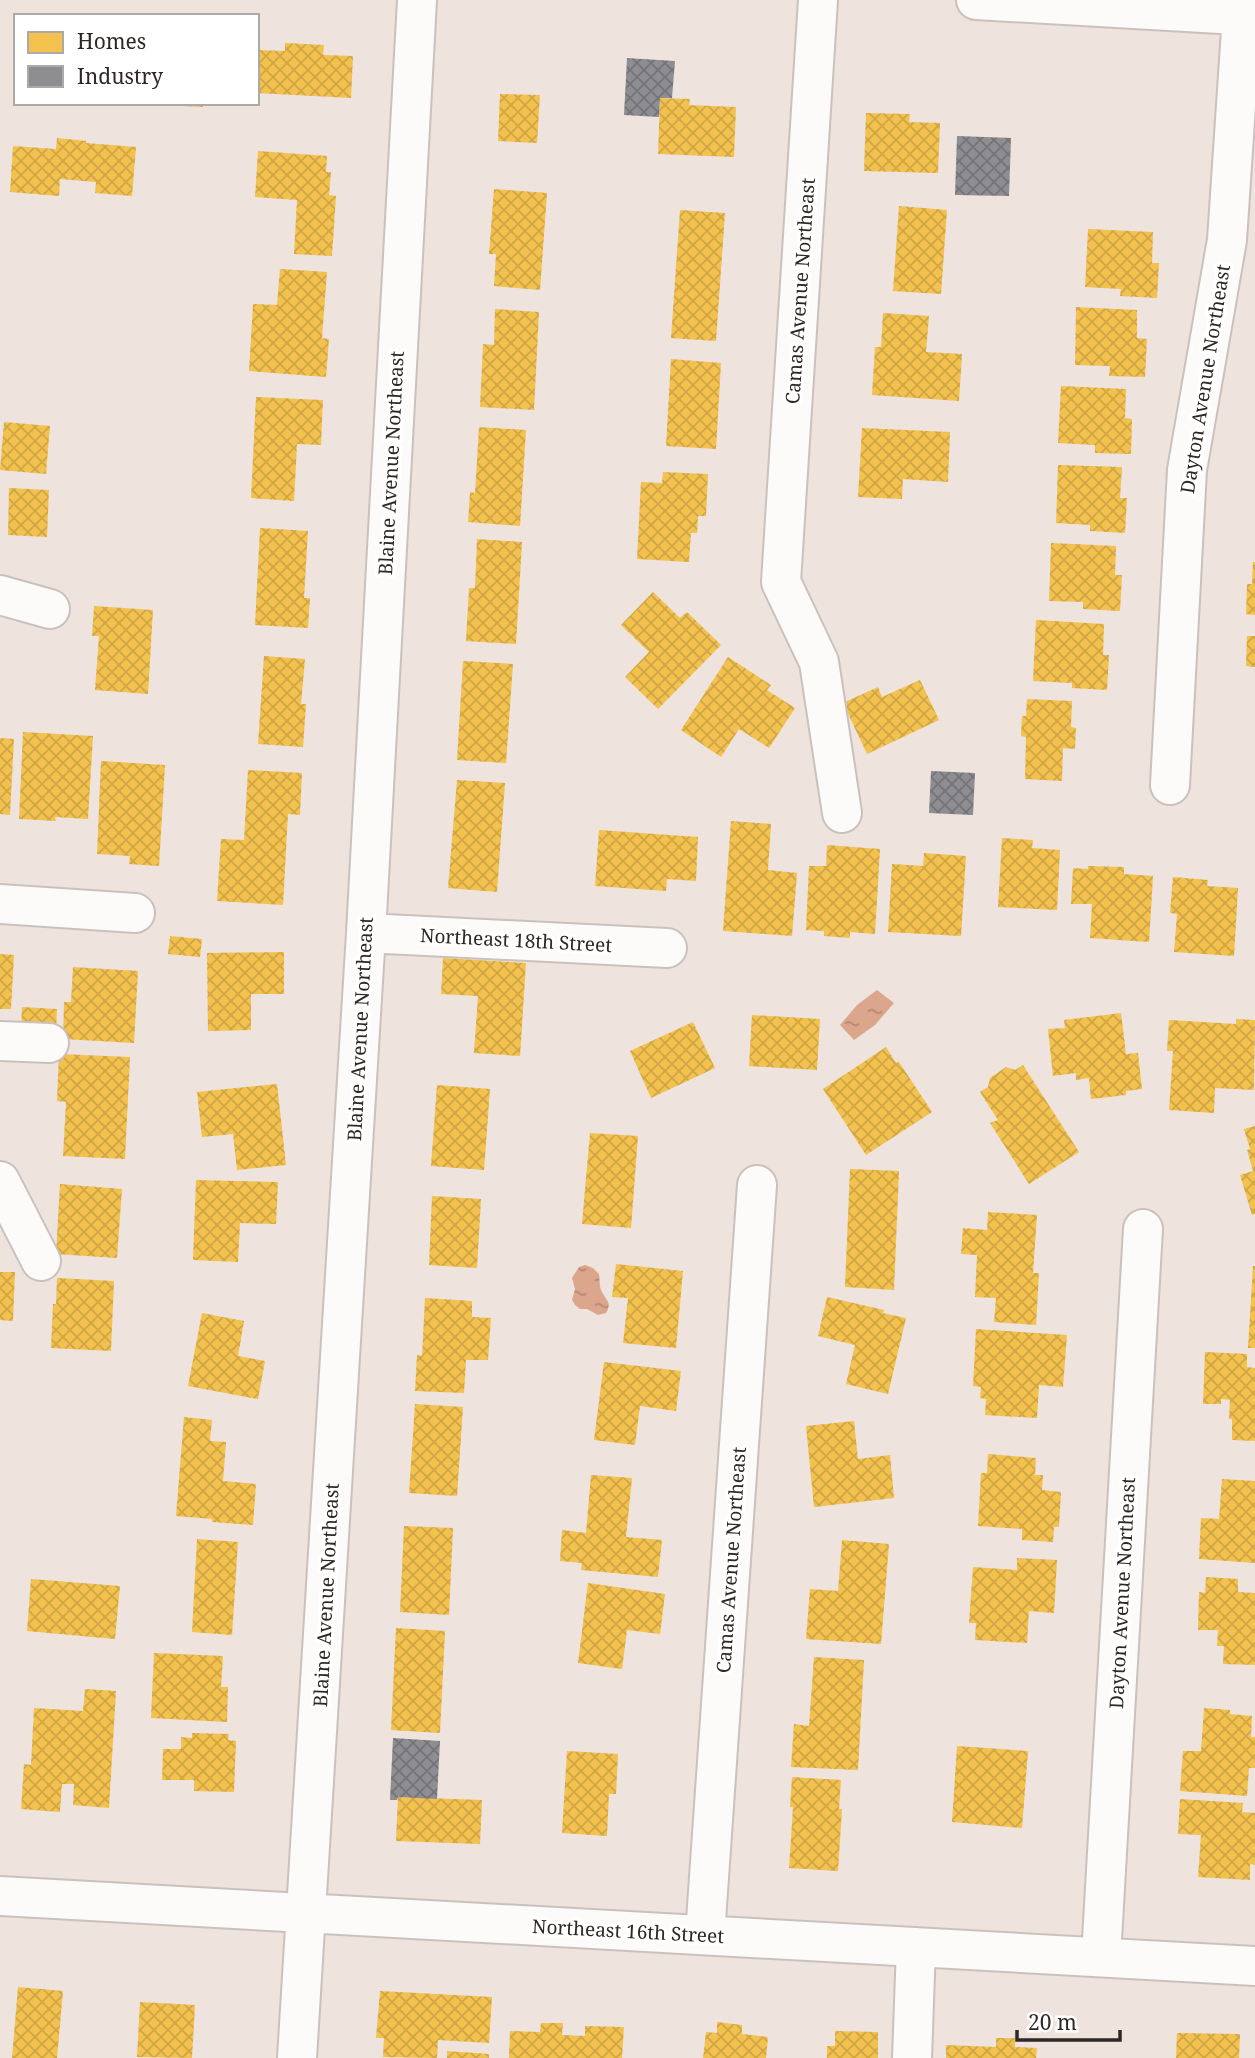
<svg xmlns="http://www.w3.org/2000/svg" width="1255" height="2058" viewBox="0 0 1255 2058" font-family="'Noto Serif',serif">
<defs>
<pattern id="water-ripples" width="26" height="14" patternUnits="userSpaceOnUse" patternTransform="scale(1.75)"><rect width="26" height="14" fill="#dca68d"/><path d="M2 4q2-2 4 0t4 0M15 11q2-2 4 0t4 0" fill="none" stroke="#b38773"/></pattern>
<pattern id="homes-cross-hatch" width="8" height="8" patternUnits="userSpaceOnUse" patternTransform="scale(1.75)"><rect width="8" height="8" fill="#f2c14e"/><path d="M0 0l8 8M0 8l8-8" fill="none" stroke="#d0a644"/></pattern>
<pattern id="industry-cross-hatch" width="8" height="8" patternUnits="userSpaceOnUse" patternTransform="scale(1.75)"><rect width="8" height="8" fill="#8d8d92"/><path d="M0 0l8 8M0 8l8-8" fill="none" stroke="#747377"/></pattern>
</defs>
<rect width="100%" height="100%" fill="#eee3dd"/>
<!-- water -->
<path fill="url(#water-ripples)" d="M877 990 894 1003 875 1025 854 1040 840 1025 857 1005Z
M585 1265 593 1268 599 1274C600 1280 599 1287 602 1292 607 1302 612 1302 606 1313L598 1315 587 1309H580L575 1305 572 1300 575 1289 572 1278 579 1267Z"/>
<!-- homes -->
<path fill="url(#homes-cross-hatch)" d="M285 43 324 45 323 55 353 56 351 98 257 93V50L285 51Z
M500 94 540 95 537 143 498 141Z
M660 98 690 99 689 105 736 107 734 157 658 154Z
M181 103H203V107L180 106Z
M866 113 910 114 909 122 940 123 938 173 864 171Z
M57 138 86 141V143L136 147 132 196 95 193 96 182 60 179 59 196 10 192 13 146 56 149Z
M258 151 327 156 326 172H331L329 195 336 196 332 256 294 254 297 200 255 197Z
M494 189 547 193 540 290 494 286 496 254H489Z
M899 206 947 210 941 294 893 291Z
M680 210 725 213 716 341 671 338Z
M1088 229 1153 232 1152 263H1159L1157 298 1120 296 1121 289 1085 287Z
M280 269 327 272 322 338 329 339 326 377 249 371 253 304 277 305Z
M1076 307 1137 310V338L1147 339 1145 377 1109 376 1110 366 1075 365Z
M495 309 539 312 534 410 480 407 483 344 494 345Z
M883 313 929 316 926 352 962 354 959 401 872 395 875 347H881Z
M671 359 721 363 716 449 666 446Z
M1061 386 1126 389 1125 418 1132 419 1131 454 1095 453V445L1058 443Z
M256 397 323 400 321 445 297 444 294 501 251 498Z
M4 422 50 426 46 474 0 470Z
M479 427 526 430 520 526 468 522 470 492 475 493Z
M862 428 950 432 948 482 903 479 902 499 858 497Z
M1058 465 1122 467 1120 498H1127L1125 533 1090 531V525L1056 523Z
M663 472 708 474 706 516H698L697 533H691L689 562 637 559 641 482 662 483Z
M9 488 49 490 47 537 8 535Z
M260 528 308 531 304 598H310L308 628 255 625Z
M477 539 522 542 516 644 466 641 469 588H475Z
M1051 543 1116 546 1115 575H1122L1120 611 1083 609V602L1049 601Z
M1253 562H1255V615L1246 614 1247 584H1252Z
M653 592 680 618 687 612 721 645 658 709 625 677 649 652 621 625Z
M94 606 153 610 148 694 95 690 99 636H92Z
M1036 620 1104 624 1103 655H1109L1107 690 1072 688V683L1033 681Z
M1247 636H1255V667L1246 666Z
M264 656 305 659 301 704H306L303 747 258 744Z
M728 657 771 685 767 690 795 708 769 748 739 729 721 757 681 730Z
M463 661 513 664 506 763 457 760Z
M920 680 939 720 867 754 843 703 878 687 882 697Z
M1027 699 1072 701 1071 727 1076 728 1075 749 1063 748 1062 781 1025 779 1026 737 1021 736 1022 716H1026Z
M23 732 93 736 88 819 55 817 56 821 19 819Z
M0 738 14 739 10 815 0 814Z
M101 761 165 765 159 866 129 864 130 856 97 854Z
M248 770 302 773 300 815 288 814 283 905 217 901 221 839 244 840Z
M457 780 505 783 497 892 448 888Z
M731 821 771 824 768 870 797 873 792 936 723 931Z
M599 830 698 837 696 881 667 879 666 891 595 886Z
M1002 838 1033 840 1032 848 1060 850 1057 910 998 907Z
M827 845 880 849 875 934 850 932V938L824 936V931L806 930 809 866H826Z
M924 853 966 856 961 936 888 932 892 864 923 866Z
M1088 866 1124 867V874L1153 876 1149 942 1090 938 1092 904H1071L1073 868 1088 869Z
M1173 877 1208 880 1207 886 1238 888 1234 956 1174 952 1177 914 1170 913Z
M170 936 202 939 200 957 168 954Z
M284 952V994H251V1030L208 1031 207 953Z
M0 954 14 955 11 1009H0Z
M443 958 526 963 520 1056 474 1053 478 996 441 994Z
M73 967 138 971 134 1043 63 1039 64 1002H71Z
M22 1007 57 1009 56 1032 21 1031Z
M1121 1013 1126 1054 1138 1053 1142 1089 1126 1091V1095L1091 1099 1089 1078 1076 1080V1073L1053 1076 1048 1029 1065 1028 1064 1020Z
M752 1015 820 1019 817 1070 749 1066Z
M1236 1019 1255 1020 1254 1090 1215 1088 1214 1113 1169 1110 1173 1051H1167L1169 1020 1236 1024Z
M693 1022 715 1068 651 1098 630 1051Z
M886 1047 896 1063 899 1062 932 1112 866 1155 823 1089Z
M59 1054 130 1057 125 1159 63 1156 66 1102 57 1101Z
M1023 1065 1079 1152 1029 1184 990 1123 998 1120 980 1092 988 1087 990 1078 1006 1067 1015 1070Z
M277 1084 286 1165 237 1170 233 1134 202 1137 197 1092Z
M437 1085 490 1089 484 1170 431 1166Z
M1255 1126V1214L1252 1215 1240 1175 1253 1171 1247 1150 1250 1149 1244 1129Z
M590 1133 638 1136 631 1228 582 1224Z
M850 1169 899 1171 894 1290 845 1287Z
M196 1180 278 1182 276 1224 240 1223 238 1262 193 1260Z
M60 1184 122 1189 117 1258 56 1254Z
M432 1196 481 1199 477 1268 429 1265Z
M988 1212 1037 1215 1033 1273H1039L1036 1325 994 1322 996 1298 975 1297 977 1255 961 1254 963 1228 987 1230Z
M616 1264 683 1271 676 1348 623 1343 628 1298 612 1297Z
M1253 1266H1255V1348H1248Z
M0 1272H15L13 1321 0 1320Z
M57 1278 114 1281 111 1351 51 1348 53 1304H56Z
M827 1297 884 1310 883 1313 906 1318 888 1394 846 1384 855 1345 818 1336Z
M425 1298 472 1301V1317L491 1318 488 1360H466L464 1393 415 1391 417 1355 422 1356Z
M202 1313 244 1321 238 1356 265 1361 258 1399 188 1386Z
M976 1329 1067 1335 1063 1387 1039 1385 1037 1418 985 1415 986 1399 980 1398 981 1387 973 1386Z
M1205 1352 1247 1354V1367L1255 1368V1441L1232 1440V1419H1229L1230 1400 1221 1399V1404H1203Z
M604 1362 681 1371 676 1411 640 1406 635 1445 594 1440Z
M415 1404 463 1407 457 1496 409 1493Z
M184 1417 212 1420 210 1441 226 1442 223 1481 256 1484 253 1525 212 1522V1519L176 1516Z
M854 1421 858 1459 890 1455 894 1498 814 1507 806 1426Z
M988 1454 1036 1458 1035 1475H1043L1042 1490 1061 1492 1059 1527H1054L1053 1542 1022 1540V1529L978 1526 981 1473H987Z
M591 1475 632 1478 626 1537 662 1540 658 1577 581 1570 582 1563 560 1561 562 1530 586 1533Z
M1222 1479 1255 1481V1563L1199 1559 1201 1518 1219 1519Z
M404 1526 453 1528 449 1615 400 1612Z
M197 1539 238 1542 232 1635 192 1632Z
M842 1540 889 1544 881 1644 806 1639 810 1589 838 1591Z
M1017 1558 1057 1560 1054 1613 1029 1611 1027 1643 975 1640 976 1623H969L973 1567 1017 1570Z
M1206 1577 1238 1579V1592L1255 1593V1665L1223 1664 1224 1646H1217L1218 1630H1198L1199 1592 1205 1593Z
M31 1579 120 1586 115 1639 27 1631Z
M588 1583 665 1594 660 1634 627 1630 622 1669 578 1663Z
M396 1628 445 1631 440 1733 391 1730Z
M154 1653 223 1656 221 1687H228L227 1722 151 1718Z
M814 1657 864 1660 858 1770 791 1767 794 1724 809 1726Z
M85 1689 116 1691 109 1808 73 1805 74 1784H62L60 1812 21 1809 24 1764 31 1765 34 1708 83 1711Z
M1204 1708 1230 1710V1714L1252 1716 1251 1737H1255V1768H1249L1247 1796 1180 1791 1183 1751H1201Z
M192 1733 229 1734 228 1740 236 1741 234 1792 194 1791V1780H162L163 1749H181V1737L192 1738Z
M957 1746 1028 1751 1022 1828 952 1822Z
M567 1751 618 1754 616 1794H609L607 1836 562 1833Z
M792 1777 841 1780 839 1809H842L838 1871 789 1868 793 1807H790Z
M398 1797 482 1800 480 1844 396 1841Z
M1180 1799 1243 1803 1242 1812 1255 1813V1865L1250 1864V1880L1198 1877 1201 1835 1178 1834Z
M18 1987 63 1991 57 2058H12Z
M380 1991 492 1997 489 2043 438 2040 437 2058 383 2057 384 2038H376Z
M140 2002 195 2005 192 2058 137 2057Z
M717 2022 742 2025V2034L768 2037 766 2058H703L706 2032 717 2033Z
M541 2023H563L562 2035 585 2036V2026L624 2027 622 2058H509L510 2031 540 2032Z
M835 2031 878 2032V2058H827V2046H835Z
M1177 2033 1240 2034 1239 2058H1176Z
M996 2038H1015V2047L1037 2048 1036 2058H946V2045L996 2047Z
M447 2051 489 2054V2058H447Z"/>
<!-- industry -->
<path fill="url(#industry-cross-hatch)" d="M627 58 675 61 672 98H660L659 117 624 115Z
M957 136 1011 138 1009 196 955 195Z
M931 771 975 773 973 815 929 813Z
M393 1738 440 1741 437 1799 398 1797 397 1800H390Z"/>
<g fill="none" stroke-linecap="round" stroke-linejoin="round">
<defs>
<path id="minor" d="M818 0 781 582 819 662 842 813
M976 0 1255 16
M0 595 50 609
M1170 785 1187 470 1227 240 1242 15
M0 904 135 913
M366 933 667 948
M0 1041 49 1043
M0 1181 41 1261
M0 1896 1255 1966
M705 1935 757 1185
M1101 1957 1143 1229
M297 2058 366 933 417 0
M912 2058 916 1947"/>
</defs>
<!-- minor casing -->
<use href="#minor" stroke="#cac1bd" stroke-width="42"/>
<!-- minor -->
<use href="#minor" stroke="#fcfbfa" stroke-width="38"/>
</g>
<g text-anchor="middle" stroke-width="7" stroke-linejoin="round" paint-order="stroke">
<!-- street labels -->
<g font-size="19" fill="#2f2724" stroke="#fff">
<text transform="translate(800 291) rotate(-86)" y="7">Camas Avenue Northeast</text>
<text transform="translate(1205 379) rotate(-81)" y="7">Dayton Avenue Northeast</text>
<text transform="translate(391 463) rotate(-87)" y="7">Blaine Avenue Northeast</text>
<text transform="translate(516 940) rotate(3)" y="7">Northeast 18th Street</text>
<text transform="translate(360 1029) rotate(-87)" y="7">Blaine Avenue Northeast</text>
<text transform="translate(731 1560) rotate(-86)" y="7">Camas Avenue Northeast</text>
<text transform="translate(1122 1593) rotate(-87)" y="7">Dayton Avenue Northeast</text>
<text transform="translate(326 1595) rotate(-87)" y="7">Blaine Avenue Northeast</text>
<text transform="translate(628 1931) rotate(3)" y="7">Northeast 16th Street</text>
</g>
</g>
<!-- legend -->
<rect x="14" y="14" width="245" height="91" fill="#ffffff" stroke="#aca9a7" stroke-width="2"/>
<rect x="28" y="32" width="35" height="21" fill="#f2c14e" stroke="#aca9a7" stroke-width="2"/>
<text x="77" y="49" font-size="21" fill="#2f2724">Homes</text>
<rect x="28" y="66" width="35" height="21" fill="#8d8d92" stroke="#aca9a7" stroke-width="2"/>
<text x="77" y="84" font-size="21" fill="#2f2724">Industry</text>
<!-- scale -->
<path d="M1017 2030v10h103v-10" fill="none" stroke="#2f2724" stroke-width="3.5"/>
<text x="1028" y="2030" font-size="21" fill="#2f2724" stroke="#ffffff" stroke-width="5" paint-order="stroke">20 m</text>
</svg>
